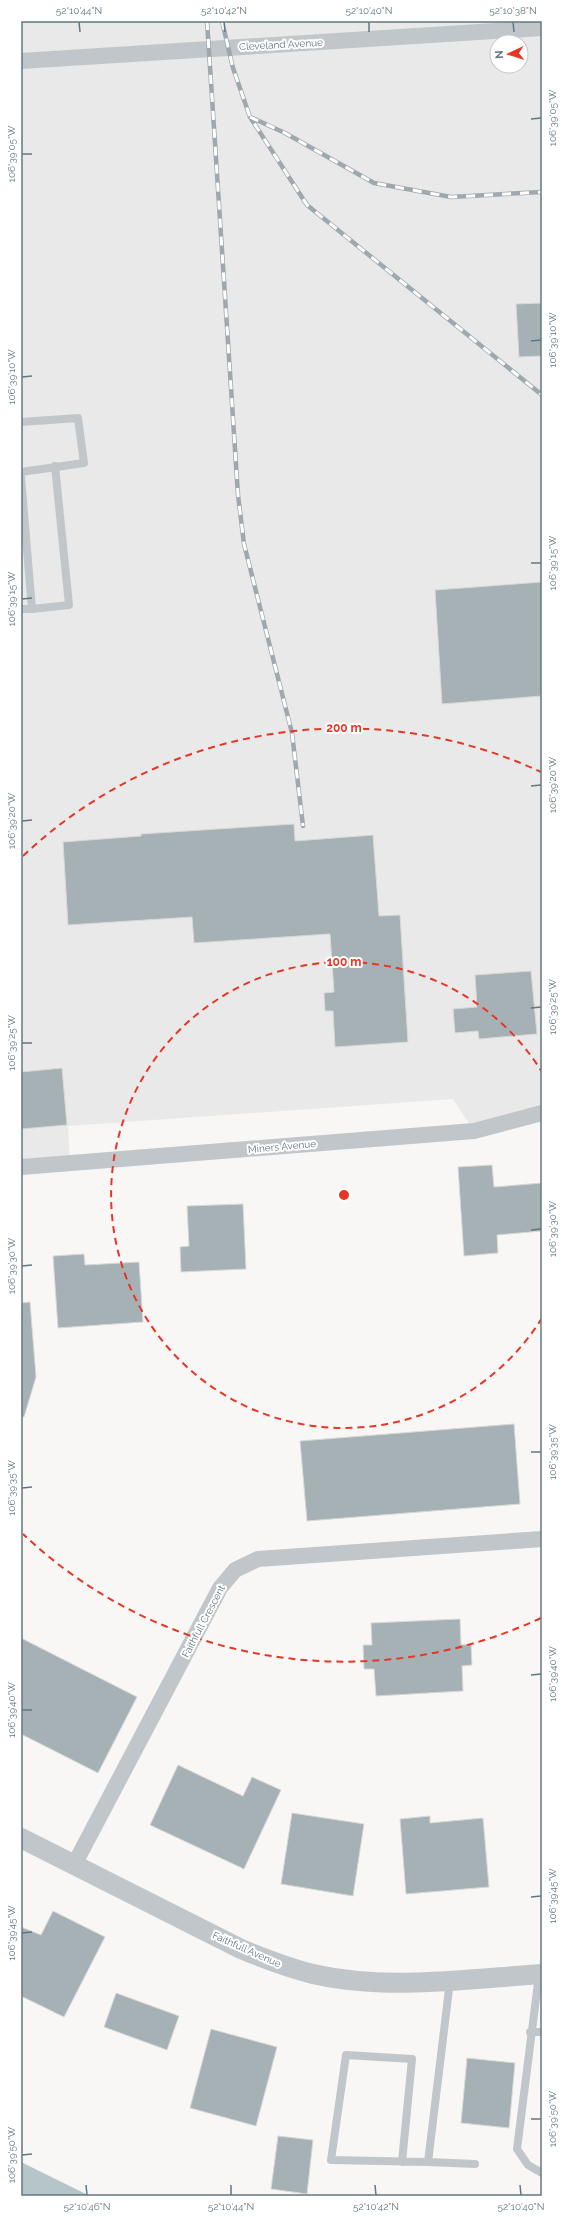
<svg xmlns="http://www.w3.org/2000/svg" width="563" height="2217" viewBox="0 0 563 2217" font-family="Raleway,sans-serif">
<rect width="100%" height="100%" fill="#f8f7f5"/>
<!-- built -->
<path fill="#e8e9e8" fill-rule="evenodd" d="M21 21H542V1113L474 1131 453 1099 68 1126 70 1164 21 1167ZM497 42H521V66H497Z"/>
<!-- water -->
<path fill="#b6c6c8" d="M21 2162 90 2196H21Z"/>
<!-- building -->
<path fill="#a5b1b4" stroke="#d9d9d7" d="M542 303V356L519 357 516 304Z
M542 582V696L442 704 435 590Z
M294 824 295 841 373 835 379 916 400 915 408 1042 335 1047 333 1011H325L324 993 334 992 330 934 194 943 192 917 68 925 63 842 141 836V834Z
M531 971 537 1034 479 1039 478 1031 455 1033 453 1009 477 1007 475 975Z
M62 1068 67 1125 21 1129V1072Z
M492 1165 494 1187 542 1183V1231L497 1235 498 1253 464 1256 458 1167Z
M243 1204 246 1269 181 1272 180 1247 189 1246 187 1206Z
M84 1254 85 1265 139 1262 143 1322 58 1328 53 1256Z
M30 1302 36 1377 24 1417 21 1416V1303Z
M514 1424 520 1504 307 1521 300 1441Z
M460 1619 461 1645 471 1644 472 1665 462 1666 463 1691 376 1696 374 1669H364L363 1645H372L371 1623Z
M21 1638 137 1697 98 1773 21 1734Z
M178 1765 243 1796 252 1777 281 1790 244 1869 150 1825Z
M292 1813 364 1824 353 1896 281 1884Z
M430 1816V1823L483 1818 489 1887 406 1894 400 1819Z
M53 1911 105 1937 64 2017 21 1996V1927L41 1935Z
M116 1993 179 2016 167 2050 104 2027Z
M211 2029 277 2047 256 2126 190 2108Z
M467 2058 515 2063 509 2128 461 2123Z
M278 2136 313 2140 307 2194 271 2189Z"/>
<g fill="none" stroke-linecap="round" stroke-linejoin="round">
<!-- service -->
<path stroke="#c0c6c9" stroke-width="8" d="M21 422 78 418 84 463 21 472
M21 477 32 609 69 605 55 466
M21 609H32
M539 1975 517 2149 528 2165 542 2173
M530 2032H542
M402 2162 412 2059 346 2055 331 2160 428 2162 450 1981
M428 2162 475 2164"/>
<!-- minor -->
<path stroke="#c0c6c9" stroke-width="16" d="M21 61 542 28
M21 1167 474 1131 542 1113
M74 1865 220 1588 235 1570 258 1559 542 1539"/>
<!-- tertiary -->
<path stroke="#c0c6c9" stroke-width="20" d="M21 1838 241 1949C265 1959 288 1968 313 1974 387 1991 467 1979 542 1974"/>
<defs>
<path id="rail" d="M207 21 238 495 244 544 292 733 303 826
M222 21 233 68 250 117 307 205 542 395
M250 117 285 133 374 183 451 197 542 192"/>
</defs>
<!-- rail casing -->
<use href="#rail" stroke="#9fa9ad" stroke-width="4.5"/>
<!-- rail -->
<use href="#rail" stroke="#fff" stroke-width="3" stroke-dasharray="9" stroke-linecap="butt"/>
</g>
<!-- ticks -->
<path fill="none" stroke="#627880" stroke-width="1.5" d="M79 22 80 32M224 22 225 32M369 22V32M513 22 514 32M531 119 541 118M22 154H32M531 341 541 340M22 377 32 376M531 563H541M22 599 32 598M531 786 541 785M22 821 32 820M531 1008 541 1007M22 1043H32M531 1230 541 1229M22 1266 32 1265M531 1452H541M22 1488 32 1487M531 1675 541 1674M22 1710H32M531 1897 541 1896M22 1933 32 1932M531 2119H541M22 2155 32 2154M86 2185 87 2195M231 2185V2195M375 2185 376 2195M520 2185 521 2195"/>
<!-- distance rings -->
<g fill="none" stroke="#e73625" stroke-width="2" stroke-dasharray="7 5">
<path d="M542 1318A233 233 0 1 1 542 1072"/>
<path d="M541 1618A467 467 0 0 1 23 1534M23 856A467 467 0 0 1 541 772"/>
</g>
<g text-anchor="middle" stroke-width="4" stroke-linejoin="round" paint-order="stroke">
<!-- street labels -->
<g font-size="10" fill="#627880" stroke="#fff">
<text transform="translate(281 44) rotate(-3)" y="4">Cleveland Avenue</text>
<text transform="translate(282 1146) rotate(-5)" y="4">Miners Avenue</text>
<text transform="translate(203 1621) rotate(-62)" y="4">Faithfull Crescent</text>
<text transform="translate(247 1949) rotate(24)" y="4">Faithfull Avenue</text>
</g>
</g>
<circle cx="344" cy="1195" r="6" fill="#e73625" stroke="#fff" stroke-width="2"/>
<g font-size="12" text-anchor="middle" font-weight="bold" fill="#e73625" stroke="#fff" stroke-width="4" stroke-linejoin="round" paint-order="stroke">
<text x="344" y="732">200 m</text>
<text x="344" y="966">100 m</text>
</g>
<!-- border -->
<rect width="563" height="2217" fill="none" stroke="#ffffff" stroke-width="44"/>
<!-- north arrow -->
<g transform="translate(509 54) rotate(266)"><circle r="19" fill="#ffffff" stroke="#c0c9cc"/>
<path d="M0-3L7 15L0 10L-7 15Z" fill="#e73625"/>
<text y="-6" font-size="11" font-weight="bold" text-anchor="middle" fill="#627880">N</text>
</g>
<rect x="22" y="22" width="519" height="2173" fill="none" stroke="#627880" stroke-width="1.5"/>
<g font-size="10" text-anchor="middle" fill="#627880">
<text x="79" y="14">52°10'44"N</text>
<text x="224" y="14">52°10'42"N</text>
<text x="369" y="14">52°10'40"N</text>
<text x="513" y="14">52°10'38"N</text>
<text transform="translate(552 118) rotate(-90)" y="4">106°39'05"W</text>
<text transform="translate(11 154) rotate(-90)" y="4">106°39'05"W</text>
<text transform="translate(552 340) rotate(-90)" y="4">106°39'10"W</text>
<text transform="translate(11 377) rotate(-90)" y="4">106°39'10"W</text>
<text transform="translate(552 563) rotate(-90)" y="4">106°39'15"W</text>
<text transform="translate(11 599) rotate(-90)" y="4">106°39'15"W</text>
<text transform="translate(552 785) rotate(-90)" y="4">106°39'20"W</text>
<text transform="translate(11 821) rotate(-90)" y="4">106°39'20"W</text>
<text transform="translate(552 1007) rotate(-90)" y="4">106°39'25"W</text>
<text transform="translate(11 1043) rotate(-90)" y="4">106°39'25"W</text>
<text transform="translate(552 1229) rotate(-90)" y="4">106°39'30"W</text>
<text transform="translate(11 1266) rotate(-90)" y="4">106°39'30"W</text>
<text transform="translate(552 1452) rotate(-90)" y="4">106°39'35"W</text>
<text transform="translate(11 1488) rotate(-90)" y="4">106°39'35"W</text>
<text transform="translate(552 1674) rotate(-90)" y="4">106°39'40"W</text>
<text transform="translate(11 1710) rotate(-90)" y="4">106°39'40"W</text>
<text transform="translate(552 1896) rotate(-90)" y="4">106°39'45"W</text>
<text transform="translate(11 1933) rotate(-90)" y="4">106°39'45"W</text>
<text transform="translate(552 2119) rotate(-90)" y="4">106°39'50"W</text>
<text transform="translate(11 2155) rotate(-90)" y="4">106°39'50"W</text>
<text x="87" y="2210">52°10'46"N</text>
<text x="231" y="2210">52°10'44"N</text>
<text x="376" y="2210">52°10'42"N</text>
<text x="521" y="2210">52°10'40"N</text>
</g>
</svg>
